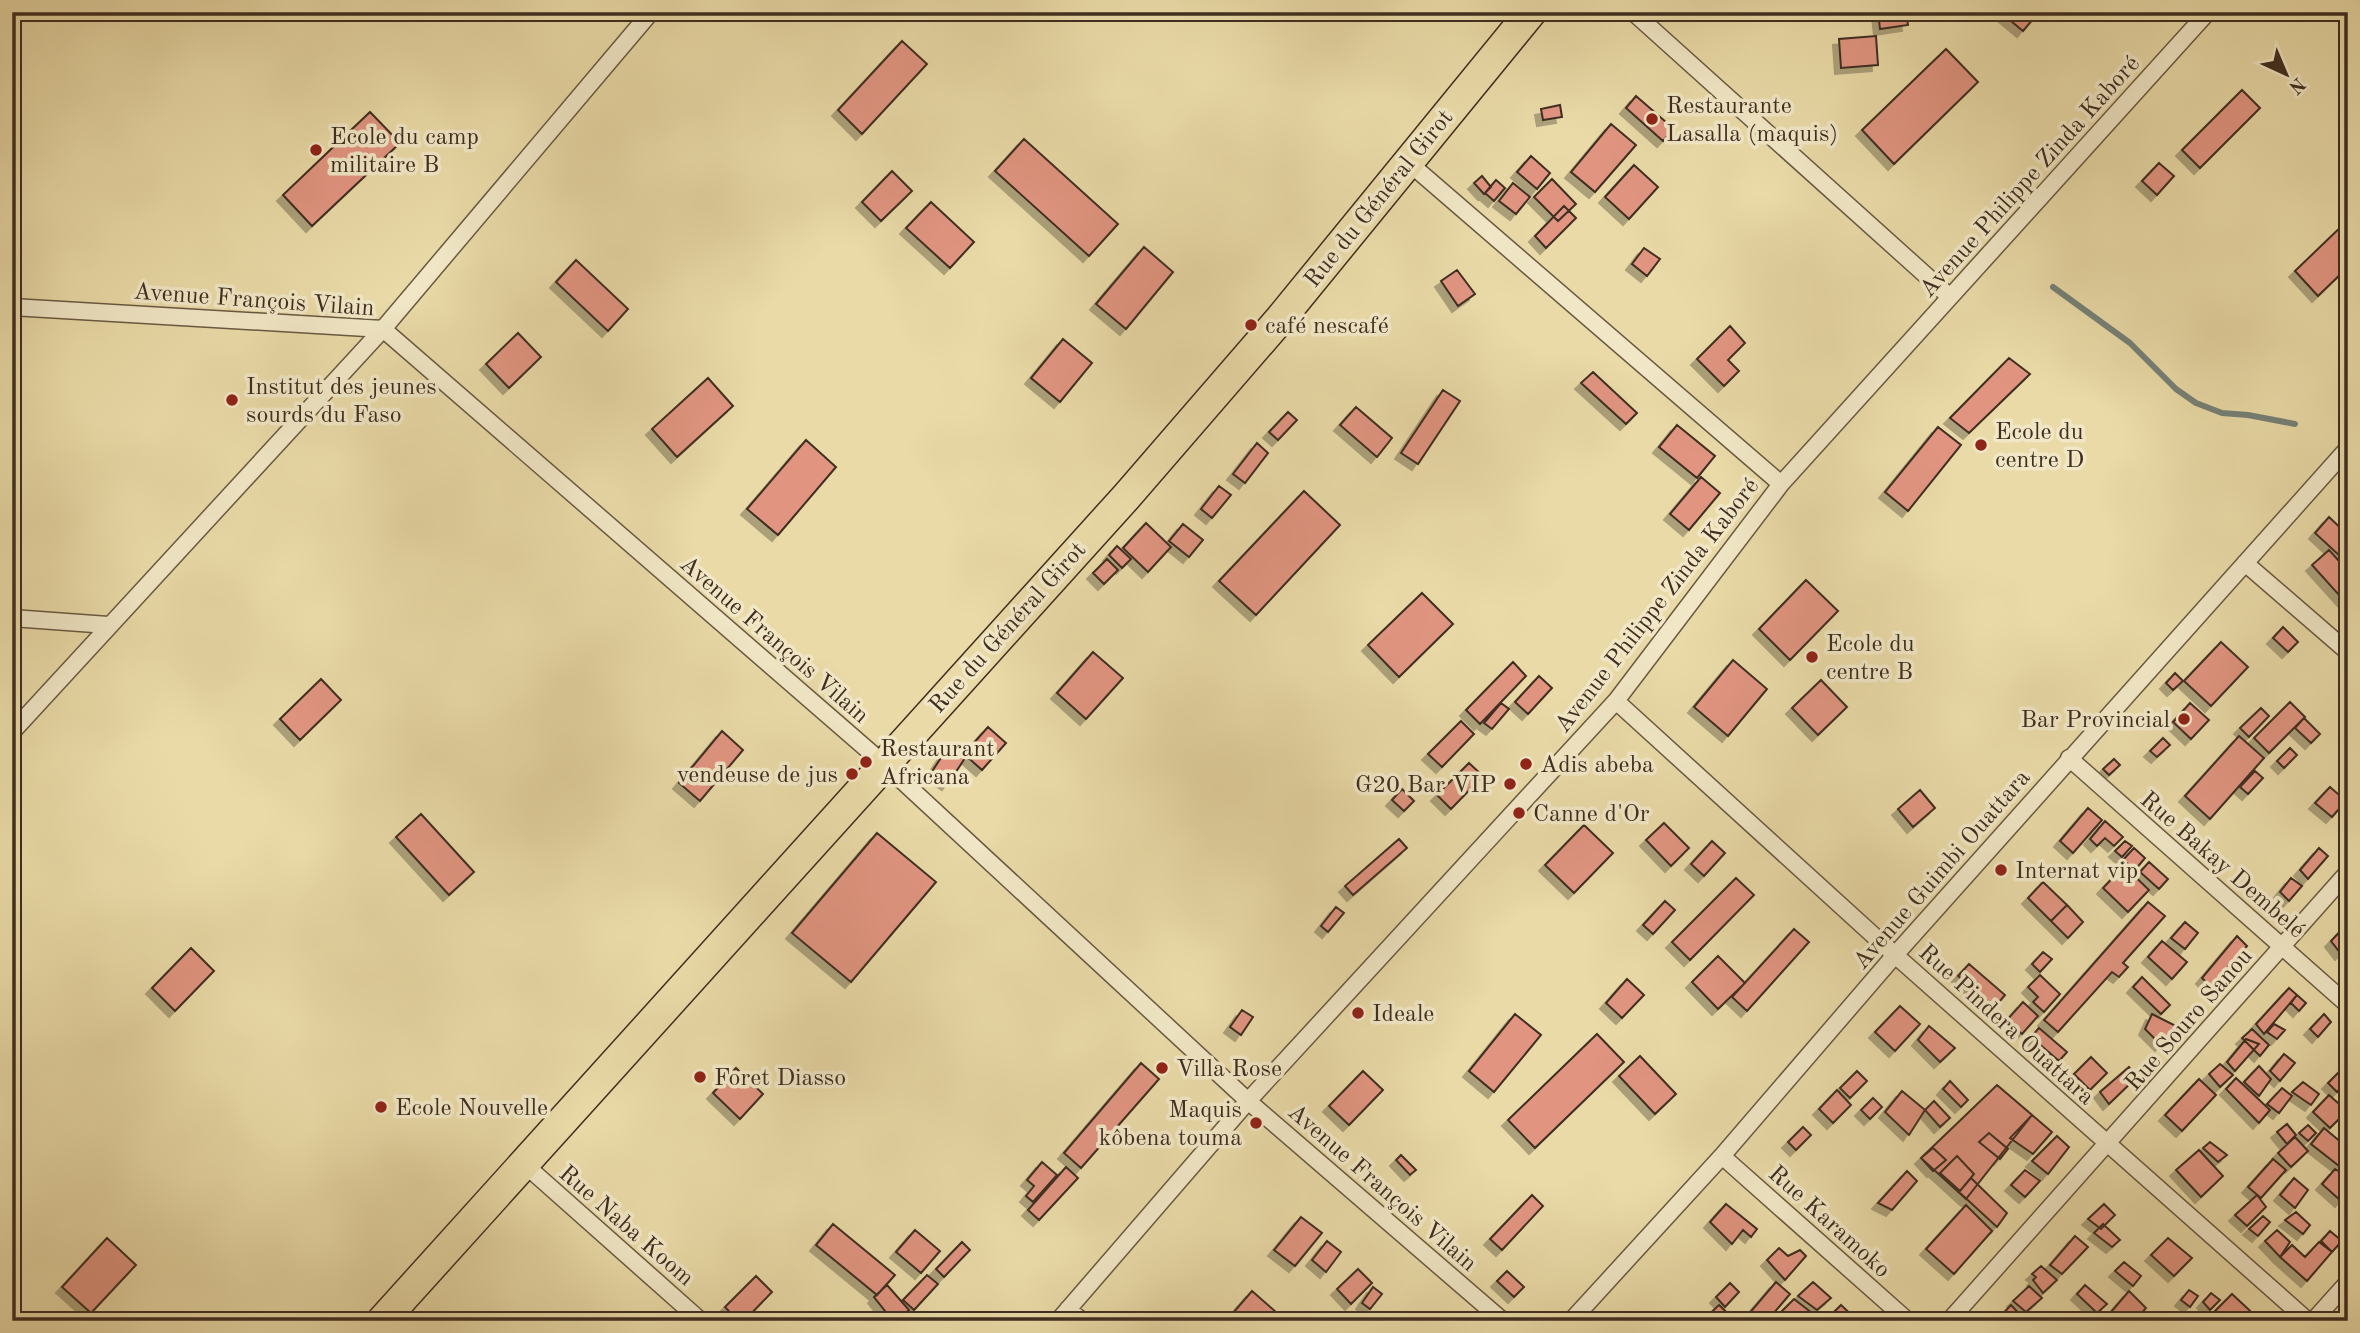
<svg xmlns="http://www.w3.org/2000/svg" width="2360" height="1333" viewBox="0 0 2360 1333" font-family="'Old Standard TT',serif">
<defs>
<filter id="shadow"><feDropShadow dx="-6" dy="6" stdDeviation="0" flood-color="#0004"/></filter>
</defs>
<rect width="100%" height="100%" fill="#e9daa7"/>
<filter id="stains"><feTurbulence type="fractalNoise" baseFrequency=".00286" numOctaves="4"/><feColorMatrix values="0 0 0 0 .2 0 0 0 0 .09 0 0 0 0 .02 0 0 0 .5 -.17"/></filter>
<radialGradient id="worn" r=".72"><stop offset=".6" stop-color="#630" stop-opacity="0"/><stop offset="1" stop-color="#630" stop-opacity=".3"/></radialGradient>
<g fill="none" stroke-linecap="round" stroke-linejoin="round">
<!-- stream -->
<path stroke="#758177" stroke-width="6" d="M2053 287 2130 343 2176 389 2196 403 2222 413 2248 415 2295 424"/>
</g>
<!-- building -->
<path fill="#e19581" stroke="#3f2e21" stroke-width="2" filter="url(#shadow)" d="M1878 12H1906L1908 25 1880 29Z
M2008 12H2039L2023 31 2005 16Z
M1876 36 1878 65 1841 68 1839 39Z
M902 41 927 64 862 134 838 110Z
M1946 49 1978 82 1894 164 1862 130Z
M2242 90 2260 108 2200 168 2182 150Z
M1636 96 1674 129 1663 141 1626 108Z
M1560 105 1562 117 1543 120 1541 109Z
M370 112 400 143 312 226 283 195Z
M1611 124 1636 145 1595 192 1571 172Z
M1024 139 1118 224 1089 256 995 171Z
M1531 156 1550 173 1537 189 1517 172Z
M2159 163 2174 176 2157 195 2142 181Z
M1634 165 1658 187 1629 219 1605 197Z
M892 171 912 191 881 221 862 202Z
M1482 176 1491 187 1484 194 1474 183Z
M1552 179 1576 204 1558 221 1534 197Z
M1496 180 1505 188 1494 201 1485 193Z
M1513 183 1530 197 1516 214 1499 201Z
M931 202 974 242 950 268 906 228Z
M1564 206 1576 218 1546 248 1535 236Z
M2348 220V267L2318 296 2295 271Z
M1144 247 1173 272 1126 329 1096 304Z
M1644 248 1660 259 1647 276 1632 264Z
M576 260 628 309 608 331 556 282Z
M1457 270 1475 294 1458 306 1441 281Z
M1730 326 1745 343 1728 360 1739 371 1724 386 1697 359Z
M518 333 541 357 509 388 486 364Z
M1063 339 1092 363 1060 402 1031 378Z
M2009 358 2030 374 1969 433 1950 418Z
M1593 372 1637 413 1626 424 1581 383Z
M708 378 733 406 677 457 652 429Z
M1443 390 1460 401 1418 464 1401 453Z
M1356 407 1392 438 1377 457 1340 425Z
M1288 412 1297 420 1278 440 1269 432Z
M1677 425 1715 456 1697 478 1659 447Z
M1938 427 1961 445 1908 511 1885 492Z
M806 440 836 467 778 535 747 509Z
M1257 443 1268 453 1245 483 1233 474Z
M1701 477 1720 493 1689 530 1670 514Z
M1219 486 1231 495 1212 518 1201 509Z
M1304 491 1340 525 1256 615 1219 581Z
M2329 517 2348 535V549L2341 557 2315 533Z
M1146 523 1171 547 1148 572 1123 548Z
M1183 524 1203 540 1189 557 1169 541Z
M1117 546 1131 559 1122 568 1109 555Z
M2329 550 2348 571V605L2312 565Z
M1107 559 1118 570 1104 584 1093 573Z
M1806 580 1838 611 1790 660 1759 629Z
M1422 593 1453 624 1399 677 1368 645Z
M2283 627 2298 642 2288 652 2273 638Z
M2221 642 2248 667 2211 706 2184 681Z
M1093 652 1123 678 1086 719 1057 693Z
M1733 660 1767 689 1728 736 1694 707Z
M1513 662 1526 676 1480 724 1466 710Z
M2175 673 2183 681 2173 690 2166 683Z
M1539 676 1552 688 1528 714 1515 702Z
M321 679 341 700 300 740 280 719Z
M1821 680 1847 707 1818 735 1792 708Z
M2290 702 2305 717 2269 753 2254 738Z
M1501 703 1509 709 1492 729 1484 723Z
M2190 703 2209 720 2191 739 2173 722Z
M2261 708 2269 716 2249 737 2240 728Z
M2304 718 2320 734 2311 743 2295 728Z
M1461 721 1474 734 1442 767 1428 754Z
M988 727 1006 743 982 770 964 754Z
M722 731 743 750 700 801 679 783Z
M2239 736 2264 758 2210 819 2185 796Z
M2163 738 2170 745 2157 757 2150 751Z
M950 744 967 755 948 784 931 773Z
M2290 748 2297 755 2284 768 2277 761Z
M2114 759 2120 765 2109 775 2103 769Z
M1469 763 1483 776 1451 809 1437 795Z
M2255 771 2263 778 2248 794 2240 787Z
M2330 787 2346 801 2332 817 2315 803Z
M1402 789 1414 801 1404 811 1392 800Z
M1920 790 1935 808 1913 827 1898 809Z
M2088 808 2102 820 2073 853 2060 841Z
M421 814 474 872 449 895 396 837Z
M2105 821 2123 837 2114 846 2105 838 2097 846 2090 839Z
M1664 823 1689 848 1671 866 1646 840Z
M1584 825 1613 853 1574 893 1545 865Z
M877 833 936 882 851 982 792 933Z
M1399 839 1407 848 1353 895 1345 886Z
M1712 841 1725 853 1704 876 1691 864Z
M2125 841 2132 846 2122 857 2115 851Z
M2134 848 2145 858 2135 870 2123 860Z
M2319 848 2328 856 2308 879 2300 870Z
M2149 862 2168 879 2159 889 2140 872Z
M2124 866 2149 890 2128 912 2103 888Z
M1736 878 1754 895 1690 960 1672 942Z
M2291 878 2302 886 2289 901 2280 892Z
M2043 882 2067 905 2051 921 2028 898Z
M1665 901 1675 910 1653 934 1643 925Z
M2148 902 2165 916 2123 963 2128 967 2119 977 2112 972 2058 1032 2044 1020Z
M2067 905 2083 922 2068 938 2051 921Z
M1336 907 1344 913 1328 932 1321 926Z
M2185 922 2198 933 2185 949 2171 938Z
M2348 923V947L2341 954 2331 941Z
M1794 929 1809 942 1747 1011 1732 997Z
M2237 936 2247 946 2211 987 2202 978Z
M2162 941 2187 962 2172 979 2148 957Z
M191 948 214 971 175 1011 152 988Z
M2043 952 2052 959 2040 972 2032 964Z
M1718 956 1745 983 1718 1009 1692 982Z
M1969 964 2005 995 1994 1008 1958 976Z
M2040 975 2060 994 2044 1012 2033 1002 2038 997 2028 987Z
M2142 977 2170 1005 2161 1014 2133 987Z
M1627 979 1644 995 1622 1018 1606 1003Z
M2289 988 2297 995 2264 1034 2256 1024Z
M2297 995 2306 1003 2299 1011 2291 1003Z
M2023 1002 2038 1016 2022 1034 2007 1020Z
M1900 1006 1920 1024 1895 1051 1875 1032Z
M1242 1010 1253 1017 1241 1035 1230 1027Z
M1515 1014 1541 1035 1494 1092 1469 1071Z
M2152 1014 2176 1026 2161 1045 2145 1029Z
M2324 1014 2331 1022 2318 1037 2310 1029Z
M2274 1024 2285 1030 2277 1039 2267 1032Z
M1929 1026 1955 1048 1940 1062 1918 1040Z
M2039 1028 2067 1052 2059 1061 2031 1037Z
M2252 1029 2269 1045 2260 1056 2242 1038Z
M1597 1034 1624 1062 1535 1148 1508 1120Z
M2246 1039 2259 1044 2235 1071 2227 1062Z
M2284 1054 2295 1063 2280 1081 2270 1071Z
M1640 1056 1676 1094 1655 1114 1619 1076Z
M2091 1057 2107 1073 2090 1090 2074 1074Z
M1141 1063 1159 1079 1081 1168 1064 1153Z
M2348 1063V1081L2337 1092 2328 1083Z
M2220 1064 2233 1075 2220 1087 2209 1074Z
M2259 1066 2271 1079 2259 1096 2244 1082Z
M2129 1067 2137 1077 2109 1104 2100 1092Z
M736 1068 763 1094 740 1119 713 1093Z
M1363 1071 1383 1090 1349 1125 1329 1106Z
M1857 1071 1867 1081 1850 1098 1840 1088Z
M2236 1078 2270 1110 2259 1123 2226 1089Z
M2199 1079 2216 1095 2182 1131 2165 1115Z
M1950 1081 1968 1100 1961 1107 1943 1089Z
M2303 1082 2319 1094 2311 1105 2292 1092Z
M1997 1085 2032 1115 1966 1199 1921 1158Z
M2282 1088 2292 1096 2279 1113 2267 1104Z
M1837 1090 1851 1105 1833 1123 1819 1109Z
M1902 1091 1925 1110 1909 1135 1885 1112Z
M2329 1095 2347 1111 2330 1128 2313 1112Z
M1873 1098 1882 1107 1870 1119 1861 1110Z
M1934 1101 1950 1118 1940 1127 1925 1110Z
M2032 1115 2052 1132 2033 1154 2010 1138Z
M2287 1124 2296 1135 2287 1144 2277 1132Z
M2308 1125 2316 1133 2308 1141 2299 1133Z
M1803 1127 1811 1135 1796 1150 1788 1142Z
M2324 1128 2348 1148V1173L2311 1144Z
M1989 1133 2008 1149 2000 1159 1979 1142Z
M2057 1136 2069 1147 2048 1174 2032 1161Z
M2295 1137 2308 1151 2291 1167 2278 1153Z
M2210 1142 2227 1155 2218 1162 2203 1148Z
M1933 1148 1946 1160 1933 1171 1921 1158Z
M2199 1150 2223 1176 2201 1197 2176 1170Z
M1401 1155 1416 1170 1410 1175 1396 1160Z
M1957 1156 1974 1174 1960 1191 1940 1173Z
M2273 1159 2286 1170 2261 1198 2248 1187Z
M1042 1162 1057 1175 1033 1202 1026 1196 1034 1186 1027 1180Z
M1066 1167 1078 1178 1039 1220 1028 1210Z
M2335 1169 2348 1177V1192L2341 1201 2322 1184Z
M2025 1170 2040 1181 2025 1197 2011 1185Z
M1907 1171 1917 1181 1892 1210 1878 1203Z
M1971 1178 2007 1213 1997 1227 1959 1192Z
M2294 1178 2308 1190 2295 1208 2280 1195Z
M1532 1195 1543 1206 1502 1250 1490 1239Z
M2257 1195 2266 1207 2247 1226 2235 1215Z
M1726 1204 1757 1229 1751 1237 1743 1230 1732 1244 1710 1222Z
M2104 1204 2115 1215 2101 1229 2088 1219Z
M1966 1205 1992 1231 1954 1274 1926 1249Z
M2296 1212 2310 1225 2303 1234 2285 1220Z
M2263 1216 2270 1222 2258 1236 2249 1229Z
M1301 1217 1322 1233 1295 1266 1274 1250Z
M833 1224 895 1275 877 1295 816 1245Z
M2103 1224 2120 1240 2112 1247 2094 1233Z
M915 1230 940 1251 921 1273 896 1252Z
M2277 1230 2290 1242 2280 1257 2265 1241Z
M2330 1231 2342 1241 2332 1252 2321 1241Z
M2075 1236 2088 1247 2062 1274 2050 1265Z
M107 1238 136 1265 91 1313 62 1287Z
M2168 1238 2192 1258 2174 1276 2151 1255Z
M1327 1241 1341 1252 1326 1272 1312 1260Z
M962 1242 970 1250 944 1277 936 1269Z
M2319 1242 2332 1252 2307 1281 2280 1257 2292 1245 2305 1257Z
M1779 1248 1788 1256 1800 1250 1806 1256 1785 1280 1767 1260Z
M2124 1262 2141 1276 2133 1286 2115 1271Z
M2041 1266 2057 1280 2043 1293 2033 1280 2036 1277 2032 1274Z
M1358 1269 1372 1283 1351 1304 1337 1289Z
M1507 1271 1524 1287 1514 1297 1497 1281Z
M927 1275 938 1284 914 1310 903 1300Z
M756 1276 772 1292 744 1321H738L725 1307Z
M1776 1282 1790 1294 1767 1321H1752L1747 1316Z
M1813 1282 1831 1298 1817 1310 1798 1296Z
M1730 1283 1739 1292 1725 1307 1716 1297Z
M887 1285 909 1310 896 1321H893L874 1297Z
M2085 1285 2107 1304 2097 1313 2077 1294Z
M2029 1286 2042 1298 2026 1312 2013 1301Z
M1373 1287 1382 1294 1370 1309 1362 1303Z
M2189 1290 2198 1296 2190 1307 2181 1300Z
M1252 1291 1276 1312 1268 1321H1226Z
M2129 1291 2146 1308 2135 1321H2107L2105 1319Z
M2211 1293 2220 1300 2210 1310 2203 1302Z
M2232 1294 2261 1321H2217L2221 1316 2215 1311Z
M1794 1299 1812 1313 1804 1321H1772Z
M1719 1305 1736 1321H1706L1704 1319Z
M1841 1305 1858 1321H1833L1829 1317Z
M2011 1305 2024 1319 2022 1321 2012 1319 2010 1321H1996Z"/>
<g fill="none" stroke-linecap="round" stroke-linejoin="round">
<defs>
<path id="street" d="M1633 12 1950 297
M1408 162 1781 484
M12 307 383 329 884 764 1248 1101 1503 1321
M2245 563 2348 652
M12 618 108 625
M1616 701 1895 955 2308 1321
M12 732 383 329 651 12
M2069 758 2348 1005
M1722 1156 1908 1321
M523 1163 701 1321
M1068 1309 1082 1321
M1058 1321 1248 1101 1616 701 1781 484 2208 12
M1571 1321 1722 1156 1895 955 2348 448
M1949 1321 2348 872
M2313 1321 2348 1282"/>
<path id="highway" d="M382 1321 1127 496 1281 318 1531 12"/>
</defs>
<!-- street casing -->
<use href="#street" stroke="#6a5942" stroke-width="19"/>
<!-- highway casing -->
<use href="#highway" stroke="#3f2e21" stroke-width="33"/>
<!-- street -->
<use href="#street" stroke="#f1e7c6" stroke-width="16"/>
<!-- highway -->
<use href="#highway" stroke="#e9daa7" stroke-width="30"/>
</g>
<!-- markers -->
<g fill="#8f2418" stroke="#f1e7c6" stroke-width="2.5">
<circle cx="1652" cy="119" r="7"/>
<circle cx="316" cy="150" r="7"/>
<circle cx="1251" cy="325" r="7"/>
<circle cx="232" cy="400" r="7"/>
<circle cx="1981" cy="445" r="7"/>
<circle cx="1812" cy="657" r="7"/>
<circle cx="2184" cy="719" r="7"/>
<circle cx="866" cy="762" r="7"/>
<circle cx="1526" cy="764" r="7"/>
<circle cx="852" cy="774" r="7"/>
<circle cx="1510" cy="784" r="7"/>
<circle cx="1519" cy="813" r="7"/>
<circle cx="2001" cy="870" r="7"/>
<circle cx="1358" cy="1013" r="7"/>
<circle cx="1162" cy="1068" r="7"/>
<circle cx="700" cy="1077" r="7"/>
<circle cx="381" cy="1107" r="7"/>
<circle cx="1256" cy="1123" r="7"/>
</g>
<g text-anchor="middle" stroke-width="7" stroke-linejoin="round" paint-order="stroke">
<!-- poi labels -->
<g font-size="24" fill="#3f2e21" stroke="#f1e7c6" text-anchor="start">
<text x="1666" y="113">Restaurante<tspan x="1666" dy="28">Lasalla (maquis)</tspan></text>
<text x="330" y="144">Ecole du camp<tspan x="330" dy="28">militaire B</tspan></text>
<text x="1265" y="333">café nescafé</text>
<text x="246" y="394">Institut des jeunes<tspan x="246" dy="28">sourds du Faso</tspan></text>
<text x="1995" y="439">Ecole du<tspan x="1995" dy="28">centre D</tspan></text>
<text x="1826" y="651">Ecole du<tspan x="1826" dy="28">centre B</tspan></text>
<text x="2170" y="727" text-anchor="end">Bar Provincial</text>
<text x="880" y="756">Restaurant<tspan x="880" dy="28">Africana</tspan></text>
<text x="1540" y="772">Adis abeba</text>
<text x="838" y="782" text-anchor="end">vendeuse de jus</text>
<text x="1496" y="792" text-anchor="end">G20 Bar VIP</text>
<text x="1533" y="821">Canne d'Or</text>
<text x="2015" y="878">Internat vip</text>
<text x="1372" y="1021">Ideale</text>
<text x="1176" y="1076">Villa Rose</text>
<text x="714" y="1085">Foret Diasso</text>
<text x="395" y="1115">Ecole Nouvelle</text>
<text x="1242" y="1117" text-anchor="end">Maquis<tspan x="1242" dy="28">kôbena touma</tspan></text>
</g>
<!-- street labels -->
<g font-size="24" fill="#3f2e21" stroke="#f1e7c6">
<text transform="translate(2029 176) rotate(-48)" y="8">Avenue Philippe Zinda Kaboré</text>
<text transform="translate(1378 198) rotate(-51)" y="8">Rue du Général Girot</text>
<text transform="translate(254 299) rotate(4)" y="8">Avenue François Vilain</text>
<text transform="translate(1656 605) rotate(-52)" y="8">Avenue Philippe Zinda Kaboré</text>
<text transform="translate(1007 627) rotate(-48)" y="8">Rue du Général Girot</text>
<text transform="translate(775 639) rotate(41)" y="8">Avenue François Vilain</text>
<text transform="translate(2223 864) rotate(41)" y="8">Rue Bakay Dembelé</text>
<text transform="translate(1941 869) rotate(-49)" y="8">Avenue Guimbi Ouattara</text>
<text transform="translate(2188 1019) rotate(-49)" y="8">Rue Souro Sanou</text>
<text transform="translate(2007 1024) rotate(42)" y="8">Rue Pindera Ouattara</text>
<text transform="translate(1383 1187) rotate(41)" y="8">Avenue François Vilain</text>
<text transform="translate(1830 1221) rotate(42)" y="8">Rue Karamoko</text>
<text transform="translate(627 1225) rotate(41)" y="8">Rue Naba Koom</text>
</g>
</g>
<!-- margin -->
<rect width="2360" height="1333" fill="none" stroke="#e9daa7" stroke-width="42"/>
<rect x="14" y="14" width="2332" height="1305" fill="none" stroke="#3f2e21" stroke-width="3.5"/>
<rect x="21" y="21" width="2318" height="1291" fill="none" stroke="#3f2e21" stroke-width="2"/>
<!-- north arrow -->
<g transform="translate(2286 74) rotate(136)" stroke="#f1e7c6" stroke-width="5" paint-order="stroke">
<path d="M0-5L12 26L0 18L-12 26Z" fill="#3f2e21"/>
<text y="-10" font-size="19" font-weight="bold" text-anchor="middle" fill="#3f2e21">N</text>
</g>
<rect width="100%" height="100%" filter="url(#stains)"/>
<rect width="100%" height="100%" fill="url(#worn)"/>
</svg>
